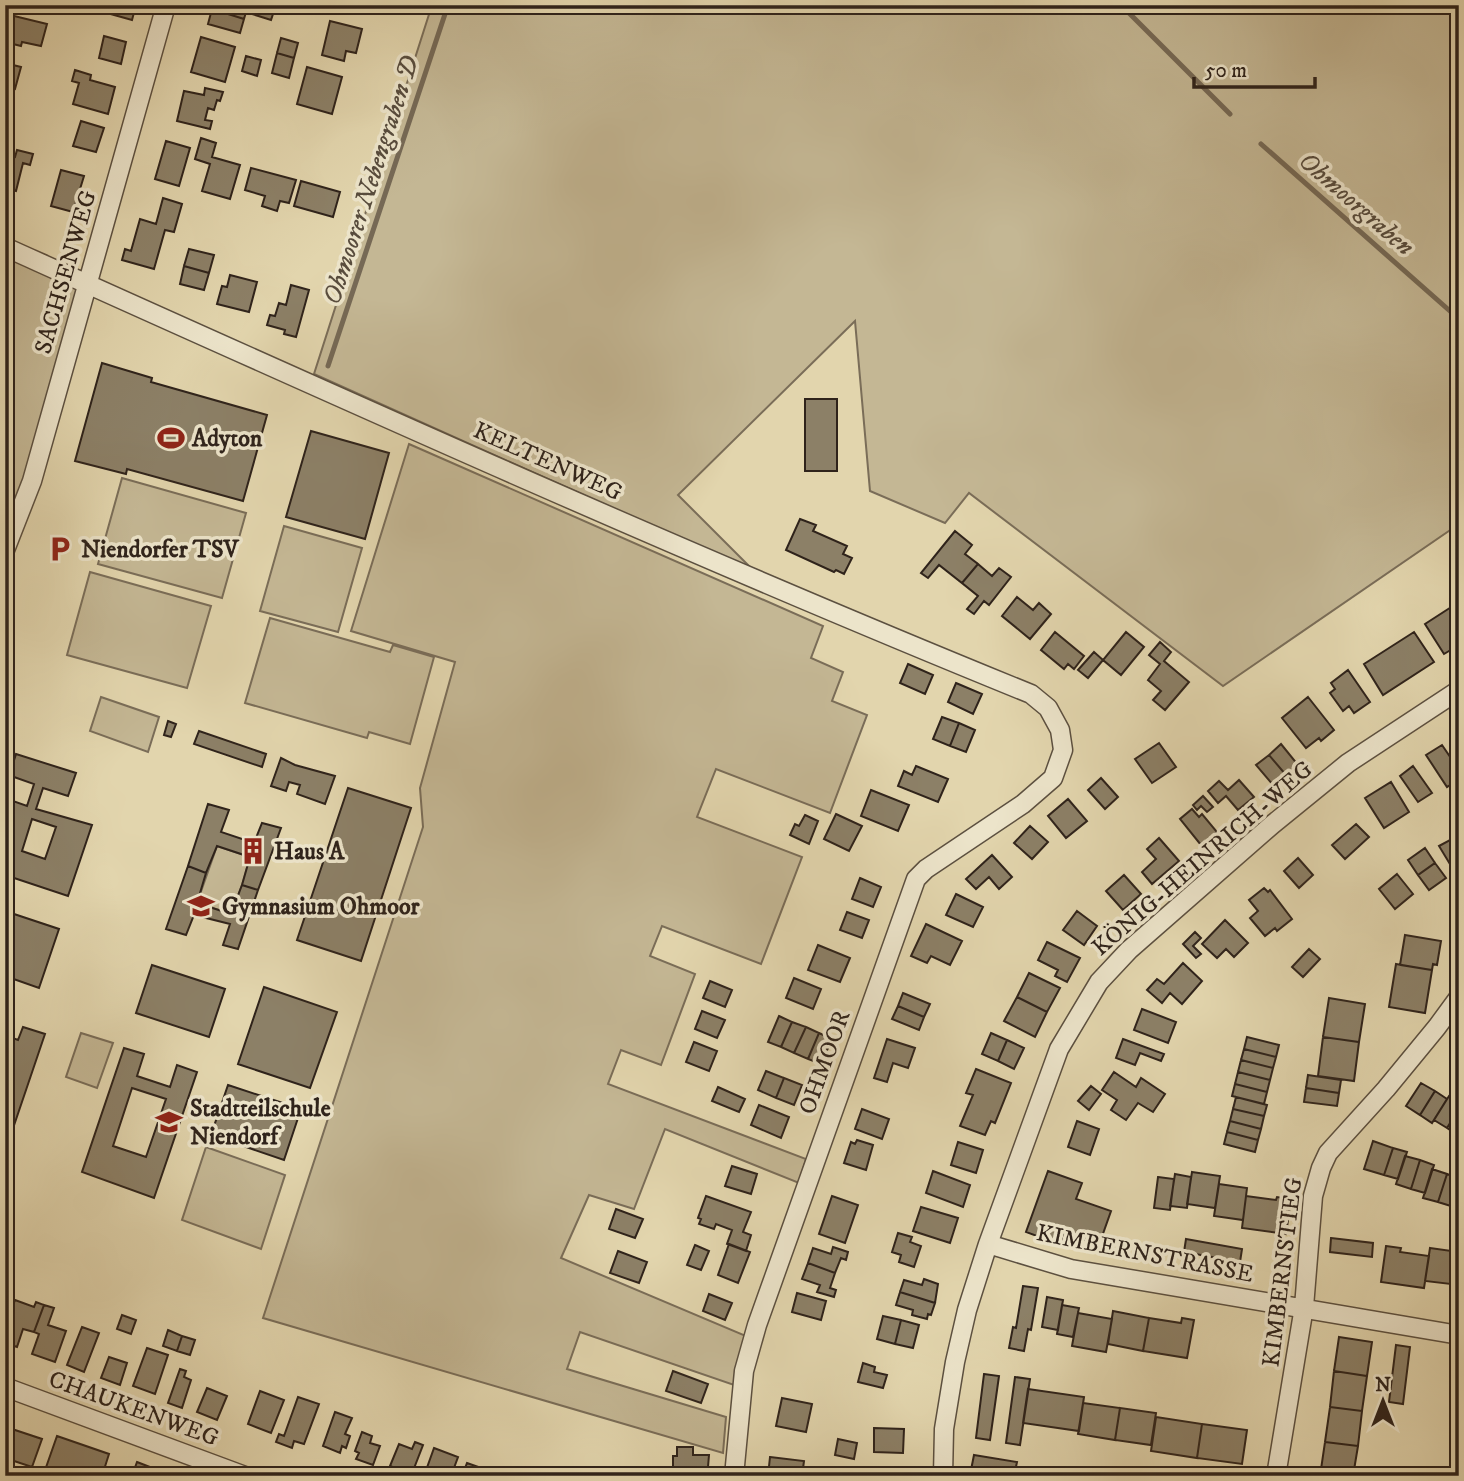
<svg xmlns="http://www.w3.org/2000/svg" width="1464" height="1481" viewBox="0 0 1464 1481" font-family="'IM FELL DW Pica',serif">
<rect width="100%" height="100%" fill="#e2d5ad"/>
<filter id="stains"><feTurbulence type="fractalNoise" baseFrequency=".00286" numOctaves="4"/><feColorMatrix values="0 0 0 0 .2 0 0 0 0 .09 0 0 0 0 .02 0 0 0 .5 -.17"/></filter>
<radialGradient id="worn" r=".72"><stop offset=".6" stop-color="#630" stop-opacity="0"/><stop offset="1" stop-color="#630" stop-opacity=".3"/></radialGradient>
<!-- green -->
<path fill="#c4b794" stroke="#7a6d58" stroke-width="2" d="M432 5H1459V524L1223 686 969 493 945 523 870 491 855 321 678 495 755 572 314 374Z
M5 257 80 288 26 478 5 525Z
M409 444 823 626 811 658 843 672 832 701 867 715 830 813 716 769 697 817 802 857 761 964 662 926 650 956 695 974 661 1065 621 1050 608 1084 806 1159 799 1183 665 1129 634 1209 589 1195 561 1258 746 1336 734 1385 580 1332 567 1369 726 1417 723 1453 263 1318 423 827 420 788 455 662 351 631Z
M122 478 246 513 222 598 98 564Z
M284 526 362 548 338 632 260 611Z
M90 572 211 606 187 688 67 655Z
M270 618 390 652 393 645 434 657 410 744 369 732 367 738 245 703Z
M101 697 159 717 148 752 90 731Z
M217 846 250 857 242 885 231 914 197 903Z
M81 1033 113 1043 97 1088 66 1077Z
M206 1147 285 1175 261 1249 182 1220Z"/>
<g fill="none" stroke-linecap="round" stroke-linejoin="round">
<!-- stream -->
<path stroke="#766955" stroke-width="5" d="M1121 5 1230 114
M1261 144 1459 319
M328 366 448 5"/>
</g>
<!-- building -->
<path fill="#8c8067" stroke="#2f231b" stroke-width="2" fill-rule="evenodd" d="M109 5H136L132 20 107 13Z
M213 5H248L244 19 212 9Z
M251 5H276L271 20 249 13Z
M212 9 244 19 240 33 208 24Z
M10 15 47 24 41 46 22 42 21 46 5 42Z
M330 21 362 29 356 53 346 51 344 61 322 55Z
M104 36 126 42 121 64 99 58Z
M201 37 235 47 225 82 191 72Z
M281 38 298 43 294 58 277 53Z
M277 53 294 58 289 78 272 73Z
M246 56 261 60 257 76 242 71Z
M5 63 21 67 15 89 5 86Z
M307 67 342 77 332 114 297 104Z
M75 70 91 75 90 80 115 87 108 114 73 104 79 83 72 81Z
M205 88 223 92 220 101 217 100 214 110 208 108 205 120 212 121 210 129 177 121 184 91 204 95Z
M81 121 104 128 96 152 73 146Z
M201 138 216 143 212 157 240 165 230 199 202 191 210 164 195 159Z
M166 141 190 148 179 186 155 179Z
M17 150 33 154 30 165 23 163 16 191 5 188V154L15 157Z
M251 168 296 180 289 203 280 201 277 211 262 206 265 196 245 190Z
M61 170 84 176 73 212 51 206Z
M301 181 340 192 333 217 294 206Z
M163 198 182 204 174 232 165 230 154 269 122 260 125 249 131 251 140 219 156 224Z
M189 249 214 255 209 273 184 266Z
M184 266 209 273 204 290 180 284Z
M230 275 257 282 249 312 217 304 222 286 227 287Z
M291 285 309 290 296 337 284 334 285 330 267 325 270 315 275 316 279 303 286 305Z
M102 363 152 378 151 382 267 415 243 501 127 469 126 474 75 461Z
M805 399H837V471H805Z
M311 431 389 453 365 539 286 517Z
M800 519 816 525 813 531 847 546 843 554 852 558 844 574 836 570 834 572 786 550Z
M955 531 972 545 965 554 978 564 962 583 939 565 928 578 921 573Z
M978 564 992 576 999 568 1011 577 989 605 984 601 974 614 967 609 978 596 962 583Z
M1017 597 1033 610 1039 603 1051 614 1030 639 1002 616Z
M1459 602V645L1444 654 1425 624Z
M1055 632 1084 656 1074 669 1068 664 1064 669 1041 650Z
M1126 632 1144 647 1121 675 1103 660Z
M1414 632 1434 662 1383 695 1364 664Z
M1160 642 1171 652 1164 661 1189 682 1165 710 1153 700 1161 691 1148 680 1160 664 1149 655Z
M1094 652 1103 660 1088 678 1078 670Z
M908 664 933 675 925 694 900 683Z
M1348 670 1370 702 1354 713 1349 706 1343 711 1330 693 1335 689 1331 683Z
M956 683 982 694 973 714 948 702Z
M1308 697 1334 730 1321 741 1319 738 1306 748 1282 718Z
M942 717 959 723 950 746 933 739Z
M168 721 176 724 171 737 164 735Z
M959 723 975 730 966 752 950 746Z
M199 731 266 754 262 767 194 744Z
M1159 743 1176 767 1152 783 1135 759Z
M1281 744 1298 765 1286 775 1269 755Z
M1442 745 1459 770V779L1447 787 1426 755Z
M16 754 76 773 68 796 43 788 36 809 92 825 68 896 5 875V774L9 776ZM14 777 34 784 27 806 7 799ZM32 819 56 827 45 859 22 851Z
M1269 755 1286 775 1274 786 1256 765Z
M281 758 295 765 335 776 325 804 297 794 300 785 289 782 286 791 271 786Z
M916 766 948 779 938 802 898 786 904 771 912 775Z
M1413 766 1432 793 1418 802 1400 776Z
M1101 778 1118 797 1105 809 1088 790Z
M1239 780 1254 797 1238 810 1226 796 1218 803 1208 791 1219 781 1228 790Z
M1391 782 1409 812 1384 828 1365 798Z
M348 788 411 808 361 961 297 940Z
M871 790 909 805 898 831 861 816Z
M1203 796 1213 807 1207 812 1201 806 1197 810 1193 805Z
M1068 799 1087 821 1066 838 1048 816Z
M208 804 229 810 221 832 254 843 262 823 281 828 258 890 242 885 250 857 217 846 206 873 188 866Z
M1192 809 1199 817 1202 814 1217 832 1201 845 1180 819Z
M836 814 862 826 849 851 824 839Z
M805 815 818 821 809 844 790 835 795 824 799 826Z
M1356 824 1369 837 1345 859 1332 845Z
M1030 826 1048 842 1032 859 1014 843Z
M1159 838 1179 861 1152 884 1142 872 1156 859 1147 849Z
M1450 840 1459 854V873L1456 874 1439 846Z
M1425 848 1435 863 1418 875 1408 860Z
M992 855 1012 877 999 889 989 877 976 889 966 879Z
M1298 858 1313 875 1299 888 1284 871Z
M1435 863 1446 878 1429 890 1418 875Z
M188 866 206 873 197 903 231 914 242 885 258 890 238 949 223 945 230 924 194 915 186 935 166 929Z
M1397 874 1413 894 1395 909 1379 889Z
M1124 875 1141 894 1123 910 1106 891Z
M860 878 881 887 873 907 852 899Z
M1264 888 1268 892 1270 890 1292 919 1277 931 1275 928 1265 936 1250 918 1258 911 1249 900Z
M956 894 983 907 973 927 946 915Z
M5 911 59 929 39 988 5 976Z
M1077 911 1097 926 1084 945 1063 930Z
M847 912 869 920 862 938 840 930Z
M1225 920 1248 943 1234 957 1226 949 1217 958 1202 944Z
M926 924 962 941 950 965 931 956 927 963 911 956Z
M1195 932 1201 938 1193 946 1201 954 1196 958 1183 944Z
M1405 935 1441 941 1437 965 1433 964 1432 970 1400 965Z
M1047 942 1080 958 1067 982 1055 976 1058 970 1038 960Z
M818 945 850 958 840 982 808 970Z
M1309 949 1320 959 1303 977 1292 967Z
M1183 963 1202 981 1182 1004 1170 993 1162 1003 1147 990 1157 979 1164 984Z
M1396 964 1432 970 1425 1013 1389 1007Z
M152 965 225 989 209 1037 136 1013Z
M1029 973 1060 988 1047 1012 1017 997Z
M794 978 821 989 813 1009 786 998Z
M710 981 732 990 725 1007 703 998Z
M264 987 337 1012 310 1088 238 1064Z
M903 993 930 1004 924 1017 898 1006Z
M1017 997 1047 1012 1035 1037 1004 1021Z
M1329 998 1365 1004 1359 1042 1323 1037Z
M898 1006 924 1017 919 1030 892 1019Z
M1142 1009 1176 1022 1168 1043 1134 1030Z
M702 1011 725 1020 717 1038 695 1029Z
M779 1016 792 1022 781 1047 768 1042Z
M792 1022 806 1027 794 1053 781 1047Z
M23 1027 45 1034 6 1149 5 1053 10 1037 18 1040Z
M806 1027 819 1033 808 1059 794 1053Z
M819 1033 832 1039 821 1064 808 1059Z
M991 1033 1007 1040 998 1061 982 1054Z
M1247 1037 1279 1045 1276 1057 1244 1049Z
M1323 1037 1359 1042 1354 1081 1318 1076Z
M887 1039 915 1048 908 1068 893 1063 887 1082 874 1078Z
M1123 1039 1164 1054 1161 1061 1140 1053 1135 1065 1116 1058Z
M1007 1040 1024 1048 1014 1069 998 1061Z
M694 1042 717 1051 709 1071 686 1062Z
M124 1048 144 1054 137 1076 170 1087 177 1065 197 1072 154 1198 82 1172ZM132 1088 166 1099 146 1157 113 1146Z
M1244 1049 1276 1057 1273 1068 1241 1060Z
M1241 1060 1273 1068 1270 1080 1238 1072Z
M976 1069 1011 1083 995 1123 991 1121 985 1135 960 1126 973 1095 966 1093Z
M766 1071 784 1078 776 1098 758 1090Z
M1114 1072 1136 1087 1141 1078 1165 1094 1153 1112 1138 1103 1126 1120 1111 1110 1117 1100 1102 1090Z
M1238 1072 1270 1080 1267 1092 1235 1084Z
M1308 1075 1341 1080 1339 1093 1306 1088Z
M784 1078 802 1085 794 1105 776 1098Z
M1421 1083 1435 1091 1420 1115 1406 1106Z
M1235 1084 1267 1092 1264 1104 1232 1096Z
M228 1085 301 1109 284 1160 211 1135Z
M1091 1086 1101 1094 1089 1110 1078 1101Z
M718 1087 745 1099 739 1112 712 1101Z
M1306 1088 1339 1093 1337 1106 1304 1102Z
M1435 1091 1447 1099 1432 1123 1420 1115Z
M1449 1096 1459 1102V1109L1447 1128 1434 1120Z
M1236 1097 1267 1105 1264 1116 1233 1109Z
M759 1105 789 1117 781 1138 751 1125Z
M862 1109 889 1119 882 1139 855 1129Z
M1233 1109 1264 1116 1261 1129 1230 1121Z
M1459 1109V1136L1447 1128Z
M1077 1121 1099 1129 1090 1155 1068 1147Z
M1230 1121 1261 1129 1258 1140 1227 1132Z
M1227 1132 1258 1140 1255 1152 1224 1144Z
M857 1140 873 1145 866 1170 844 1163 851 1142 855 1144Z
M1373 1141 1393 1148 1384 1175 1364 1169Z
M958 1142 983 1150 976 1173 951 1165Z
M1393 1148 1407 1152 1398 1179 1384 1175Z
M1405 1156 1420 1160 1411 1189 1396 1184Z
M1420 1160 1434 1165 1425 1193 1411 1189Z
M732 1166 757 1174 751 1194 725 1186Z
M1432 1169 1447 1174 1438 1202 1423 1198Z
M933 1171 970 1185 963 1207 926 1193Z
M1048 1171 1082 1183 1076 1199 1111 1211 1099 1245 1065 1233 1061 1245 1026 1232Z
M1192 1172 1220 1176 1215 1208 1187 1204Z
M1175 1174 1191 1177 1187 1208 1170 1206Z
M1447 1174 1459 1178V1191L1454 1207 1438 1202Z
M1158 1177 1174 1179 1170 1210 1154 1208Z
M1219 1184 1247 1188 1243 1220 1214 1216Z
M706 1196 751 1212 743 1232 751 1235 746 1251 727 1244 732 1230 716 1224 714 1229 699 1224 701 1219 698 1218Z
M832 1196 858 1205 845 1243 819 1234Z
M1246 1196 1276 1200 1277 1197 1291 1199 1286 1234 1242 1228Z
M921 1207 958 1218 950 1243 913 1231Z
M616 1209 643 1219 635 1238 609 1229Z
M898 1233 912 1237 910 1242 921 1246 914 1267 899 1262 901 1255 892 1252Z
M1331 1238 1373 1243 1372 1257 1330 1252Z
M1186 1239 1242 1249 1240 1262 1184 1252Z
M729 1244 750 1252 738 1283 718 1275Z
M695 1245 709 1251 701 1270 687 1265Z
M1386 1246 1401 1248 1400 1252 1429 1256 1424 1288 1381 1282Z
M833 1247 848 1252 846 1260 841 1258 835 1273 808 1263 813 1248 831 1254Z
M1430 1248 1459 1252V1285L1425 1281Z
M618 1251 647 1262 639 1283 610 1273Z
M808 1263 835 1273 830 1288 836 1290 834 1297 817 1292 820 1285 802 1279Z
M924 1279 938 1284 935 1303 900 1292 904 1280 922 1285Z
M1023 1286 1038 1288 1031 1330 1028 1329 1024 1351 1009 1348 1013 1327 1016 1328Z
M900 1292 935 1303 931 1315 928 1314 927 1319 912 1315 913 1310 896 1305Z
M797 1293 826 1301 821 1320 792 1312Z
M709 1294 732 1303 725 1320 703 1311Z
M1047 1297 1063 1300 1058 1330 1042 1327Z
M15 1300 34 1307 36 1302 44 1305 34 1332 23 1329 17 1347 5 1343V1327Z
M44 1305 54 1308 48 1325 66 1331 55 1362 32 1354 39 1334 34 1332Z
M1062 1305 1079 1308 1073 1337 1057 1334Z
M1113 1311 1149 1318 1143 1351 1108 1344Z
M1078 1313 1112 1319 1106 1352 1072 1346Z
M122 1315 136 1320 131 1334 117 1329Z
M883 1316 901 1320 895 1344 877 1339Z
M1149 1318 1181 1323 1182 1318 1194 1320 1187 1358 1143 1351Z
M901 1320 919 1325 913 1348 895 1344Z
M82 1327 99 1333 84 1372 67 1365Z
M168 1330 182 1336 177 1351 163 1346Z
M182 1336 195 1340 190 1355 177 1351Z
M1339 1337 1372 1342 1367 1376 1334 1371Z
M1396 1345 1410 1347 1403 1404 1389 1402Z
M147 1348 168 1355 155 1394 133 1386Z
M109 1357 127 1363 120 1385 101 1378Z
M863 1363 875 1367 874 1372 887 1375 883 1388 858 1382Z
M180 1369 186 1371 184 1377 191 1380 182 1408 168 1403Z
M673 1371 708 1384 701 1403 666 1391Z
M1334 1371 1367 1376 1362 1411 1330 1407Z
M984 1374 999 1376 990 1440 976 1438Z
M1015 1377 1030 1379 1020 1445 1006 1443Z
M207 1388 227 1396 217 1420 197 1412Z
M1028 1389 1084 1397 1079 1431 1023 1423Z
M260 1391 284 1400 271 1433 248 1424Z
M298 1397 319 1404 304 1444 294 1441 292 1448 276 1442 279 1434 284 1436Z
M782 1398 812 1404 806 1432 776 1426Z
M1083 1403 1120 1408 1115 1440 1078 1434Z
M1330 1407 1362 1411 1358 1446 1325 1442Z
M1120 1408 1156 1413 1151 1445 1115 1440Z
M335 1412 352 1418 345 1434 350 1436 346 1448 342 1446 340 1453 323 1446Z
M1156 1417 1202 1424 1197 1458 1151 1451Z
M1202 1424 1247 1430 1242 1464 1197 1458Z
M9 1428 42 1439 32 1467 5 1458V1438Z
M874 1428 904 1429 903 1453 874 1452Z
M362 1432 372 1436 370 1443 380 1446 373 1465 356 1459 359 1453 355 1451Z
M57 1436 109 1454 102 1476H43Z
M838 1439 857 1443 854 1459 835 1455Z
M415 1442 423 1445 411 1476H401L403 1471 390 1466 399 1444 412 1449Z
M1325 1442 1358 1446 1353 1476H1320Z
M677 1447H693V1455H709L708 1467 712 1468V1476H673V1456H677Z
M434 1448 458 1457 451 1476H424Z
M974 1455 1017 1462 1014 1476 971 1470Z
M770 1457 804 1461 802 1476H768Z
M137 1462 173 1476H132Z
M467 1463 490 1471 488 1476H462Z"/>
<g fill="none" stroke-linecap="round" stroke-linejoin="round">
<defs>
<path id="minor" d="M5 247C345 400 686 554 1031 694L1048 708 1060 730 1063 750 1053 778 1023 804 926 869 916 879 757 1325 744 1371 734 1476
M5 550 32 481 166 5
M988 1244 1071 1269 1459 1335
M5 1387 245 1476
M943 1476 944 1429 955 1362 967 1310 988 1244 1059 1049 1099 982 1129 950 1273 824 1348 763 1459 690
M1276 1476 1304 1307 1313 1196 1321 1168 1328 1153 1386 1089 1437 1027 1459 997"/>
</defs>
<!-- minor casing -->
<use href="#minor" stroke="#5c5040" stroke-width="21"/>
<!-- minor -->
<use href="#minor" stroke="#ece4ca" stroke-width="18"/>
</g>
<!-- icons -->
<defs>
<symbol id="stadium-bare" viewBox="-9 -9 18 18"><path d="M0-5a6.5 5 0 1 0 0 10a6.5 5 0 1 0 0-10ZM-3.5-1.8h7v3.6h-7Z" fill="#8f2418" stroke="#ece4ca" stroke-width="2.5" paint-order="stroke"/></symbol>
<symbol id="parking-bare" viewBox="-9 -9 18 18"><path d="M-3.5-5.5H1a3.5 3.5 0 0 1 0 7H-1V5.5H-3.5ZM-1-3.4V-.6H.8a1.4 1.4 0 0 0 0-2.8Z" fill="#8f2418" stroke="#ece4ca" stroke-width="2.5" paint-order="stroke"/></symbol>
<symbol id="building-bare" viewBox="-9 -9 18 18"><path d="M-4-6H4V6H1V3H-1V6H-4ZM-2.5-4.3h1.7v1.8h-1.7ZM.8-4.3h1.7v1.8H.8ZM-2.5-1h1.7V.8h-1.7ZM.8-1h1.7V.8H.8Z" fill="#8f2418" stroke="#ece4ca" stroke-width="2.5" paint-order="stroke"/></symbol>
<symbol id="school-bare" viewBox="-9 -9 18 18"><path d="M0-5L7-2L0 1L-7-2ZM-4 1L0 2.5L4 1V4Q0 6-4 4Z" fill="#8f2418" stroke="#ece4ca" stroke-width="2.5" paint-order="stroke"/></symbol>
</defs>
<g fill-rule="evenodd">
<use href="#stadium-bare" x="152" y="419" width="38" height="38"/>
<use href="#parking-bare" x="41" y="530" width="38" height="38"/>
<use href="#building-bare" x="234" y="832" width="38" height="38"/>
<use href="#school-bare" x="182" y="887" width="38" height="38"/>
<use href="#school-bare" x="150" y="1103" width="38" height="38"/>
</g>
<g text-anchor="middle" stroke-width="7" stroke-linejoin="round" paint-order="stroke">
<!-- street labels -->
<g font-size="24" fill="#2f231b" stroke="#ece4ca">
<text transform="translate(65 272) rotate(-74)" y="8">SACHSENWEG</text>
<text transform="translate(548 461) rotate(24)" y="8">KELTENWEG</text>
<text transform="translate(1202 858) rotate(-41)" y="8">KÖNIG-HEINRICH-WEG</text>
<text transform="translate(824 1062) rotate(-70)" y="8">OHMOOR</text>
<text transform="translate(1145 1253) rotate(11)" y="8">KIMBERNSTRASSE</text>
<text transform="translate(1282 1272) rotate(-83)" y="8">KIMBERNSTIEG</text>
<text transform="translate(134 1408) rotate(20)" y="8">CHAUKENWEG</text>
</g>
<!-- poi labels -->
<g font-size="24" font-weight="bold" fill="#2f231b" stroke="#ece4ca" text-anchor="start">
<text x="192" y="446">Adyton</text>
<text x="81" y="557">Niendorfer TSV</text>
<text x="274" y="859">Haus A</text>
<text x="222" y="914">Gymnasium Ohmoor</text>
<text x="190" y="1116">Stadtteilschule<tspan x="190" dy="28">Niendorf</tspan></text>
</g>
<!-- water labels -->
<g font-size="26" font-style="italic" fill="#584c3d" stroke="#ece4ca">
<text transform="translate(370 180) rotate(-72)" y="9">Ohmoorer Nebengraben D</text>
<text transform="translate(1357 203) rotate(41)" y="9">Ohmoorgraben</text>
</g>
</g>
<!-- margin -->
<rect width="1464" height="1481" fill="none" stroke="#e2d5ad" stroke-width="28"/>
<rect x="7" y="7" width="1450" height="1467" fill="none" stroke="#2f231b" stroke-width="3.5"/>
<rect x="14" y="14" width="1436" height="1453" fill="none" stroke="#2f231b" stroke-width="2"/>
<!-- north arrow -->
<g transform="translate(1383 1401)" stroke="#ece4ca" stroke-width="5" paint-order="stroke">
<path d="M0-5L12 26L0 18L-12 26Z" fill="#2f231b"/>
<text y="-10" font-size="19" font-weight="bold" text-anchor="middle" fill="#2f231b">N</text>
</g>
<!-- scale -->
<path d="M1194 77v10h121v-10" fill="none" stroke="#2f231b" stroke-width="3.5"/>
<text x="1205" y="77" font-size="21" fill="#2f231b" stroke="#ece4ca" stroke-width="5" paint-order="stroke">50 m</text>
<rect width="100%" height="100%" filter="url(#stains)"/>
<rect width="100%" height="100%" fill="url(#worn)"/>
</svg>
